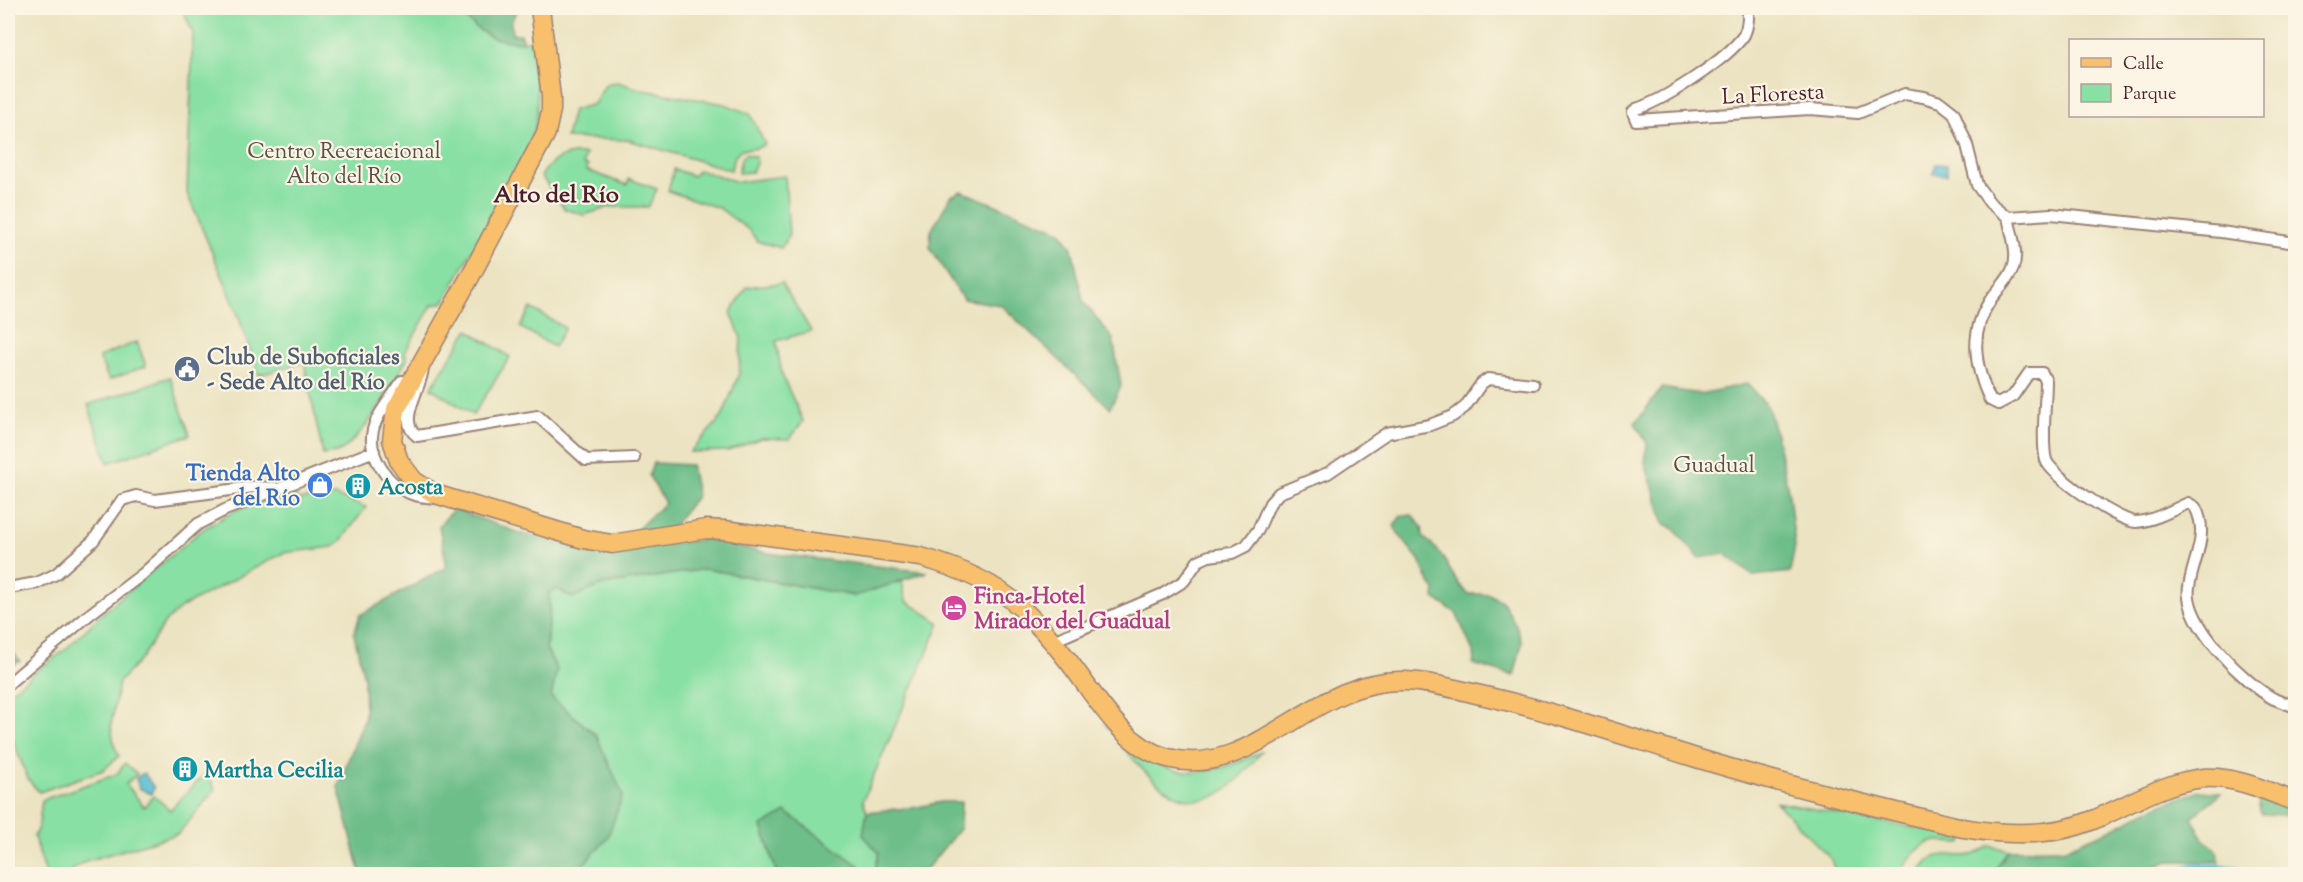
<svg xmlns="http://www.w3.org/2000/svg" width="2303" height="882" viewBox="0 0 2303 882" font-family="'Sorts Mill Goudy',serif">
<rect width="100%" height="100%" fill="#fcf5e5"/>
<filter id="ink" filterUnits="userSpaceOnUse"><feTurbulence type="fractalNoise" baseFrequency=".0167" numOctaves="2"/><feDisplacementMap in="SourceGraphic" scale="12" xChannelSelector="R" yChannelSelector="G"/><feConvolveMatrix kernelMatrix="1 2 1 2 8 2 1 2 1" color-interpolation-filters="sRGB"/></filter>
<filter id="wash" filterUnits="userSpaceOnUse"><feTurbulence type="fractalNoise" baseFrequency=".008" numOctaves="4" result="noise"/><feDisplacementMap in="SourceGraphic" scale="24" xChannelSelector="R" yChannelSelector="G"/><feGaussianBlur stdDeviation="1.35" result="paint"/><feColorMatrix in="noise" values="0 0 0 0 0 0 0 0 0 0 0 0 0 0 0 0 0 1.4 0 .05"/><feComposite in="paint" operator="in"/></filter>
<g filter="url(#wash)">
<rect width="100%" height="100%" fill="#ebe3c1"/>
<!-- green -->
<path fill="#88e0a4" stroke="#698068" stroke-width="1.5" d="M182 8H457C478 34 496 44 531 41 535 80 544 109 529 147L444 302 432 305 405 352 407 359C389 390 370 429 341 451 336 454 329 454 323 455L304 362 259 375 234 304 187 193 193 33Z
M617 82 643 90 725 104 750 114 765 144C745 157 738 137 731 170L628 140 566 138 573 110 594 104 606 84Z
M574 154H586L583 164 588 166 586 170 627 185 629 179 657 189 648 207H610L584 215 565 209 541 176C550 163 558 156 574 154Z
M745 154 755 157 757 161 752 172 738 173 741 159Z
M674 169 693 176 698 170 738 182 785 176 789 235 781 248 757 241 749 230 719 208 668 191Z
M782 283 811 331 776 341 782 375 803 421 790 439 761 438 728 451 690 452 722 417 739 374 741 338 731 312 747 287Z
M531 308 565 328 554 347 520 327Z
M468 330 510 357 473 415 431 388Z
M137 342 146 366 109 380 99 357Z
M170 377 190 435 108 463 88 405Z
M295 491 297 500 335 496 366 507 341 541 332 547 283 553 182 607 166 621 140 660 119 682 111 725 114 745 119 756 103 770 39 792 28 779 8 727V693L66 649 108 608 203 529 238 509Z
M706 569 854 596 902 581 906 601 940 623 863 800 867 812 864 835 879 852 874 874H870L801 823 762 826 777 874H574L581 865 596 735 551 697 556 670 546 648 550 607 548 593 557 589 572 597 602 585Z
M1104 723C1159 778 1193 786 1263 751 1251 763 1239 781 1224 791 1175 825 1131 755 1104 723Z
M125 763 137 774 126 784 144 807 154 796 170 810 207 772 215 790 178 834 86 861 66 874H46L34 837 39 824 42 800 117 774Z
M1776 802 1964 837 1963 842C1954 845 1947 841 1939 841 1921 841 1907 860 1900 874H1835L1832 860Z
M1989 846 2008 850 1993 874H1919C1942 836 1958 871 1989 846Z"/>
<!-- forest -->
<path fill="#6ebe8a" stroke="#5c6e5a" stroke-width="1.5" d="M457 8H512V12H516L511 22 512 34H521L522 42C491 42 476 31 457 8Z
M961 191 1061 231 1072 248 1083 301 1113 339 1121 386 1110 408 1001 305 963 299 930 248 931 231 951 196Z
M1747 384 1768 407 1778 443 1789 495 1795 546 1790 572 1753 576 1725 554 1699 558 1673 528 1664 523 1645 463 1647 443 1635 423 1662 388 1700 394Z
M653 463 691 465 697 495 672 528 632 534 665 503 649 476Z
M454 509 525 535 601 553 705 539 767 553 927 572 855 596 706 569 602 585 572 598 557 589 549 593 550 607 546 648 557 670 551 697 596 735 623 795 607 839 574 874H361L338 787 365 717 364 678 354 634 360 615 447 567 439 526Z
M1412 515 1422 527 1423 537C1448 555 1449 577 1468 594H1489L1503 602 1516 625 1522 643 1514 676 1473 664 1475 656 1456 613 1434 598 1435 590C1425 579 1424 566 1417 557 1408 546 1400 538 1394 526L1401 516Z
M8 646 20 661 8 668Z
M2200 791 2221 793 2192 817 2203 839 2216 849 2220 862 2168 861 2136 874H1993L2008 850 2064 849 2110 830 2156 806Z
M2261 795 2295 808V820L2283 815 2261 814 2258 802Z
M941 802H961L960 828 923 873 874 874 879 853 863 835 867 812 918 807Z
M786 812 870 874H777L762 826Z"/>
<!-- water -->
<path fill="#57c0d3" stroke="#50707f" stroke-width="1.5" d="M1936 164 1947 165V175L1933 174Z
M144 773 154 788 151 794 139 788 136 778Z"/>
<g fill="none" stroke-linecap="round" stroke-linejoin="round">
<!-- river -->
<path stroke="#57c0d3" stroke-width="18" d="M2189 874 2193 872 2233 874"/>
</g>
</g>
<g filter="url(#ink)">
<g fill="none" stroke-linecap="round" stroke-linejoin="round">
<defs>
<path id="minor" d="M1747 8C1749 16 1748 27 1744 35 1728 59 1663 101 1636 109L1633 112 1636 120 1810 109 1858 113 1905 94 1923 97 1940 102 1954 113 1967 145 1977 185 1990 203 2008 217 2051 214 2221 232 2296 243
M2008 217C2011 233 2019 253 2013 268 2009 280 1998 289 1991 299 1969 332 1974 365 1990 400L1998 404 2013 396 2029 373H2042L2046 381C2046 400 2041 443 2046 460 2051 476 2120 522 2136 522 2153 521 2173 510 2188 503L2195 507C2210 534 2193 559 2189 587 2183 623 2244 683 2274 699 2281 702 2289 704 2296 707
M423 368C422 388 396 421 417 436L538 416 586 460 634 458
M402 381C393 396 377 413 373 430 367 455 388 486 412 494 419 497 427 497 435 498
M8 588 37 583 56 574 93 541 122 500 136 496 155 500 253 487 275 488
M1053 641 1163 594 1184 581 1198 561 1209 556 1232 553 1246 546 1258 530 1270 503 1279 493 1328 473 1387 433 1430 425 1453 416 1465 407 1481 384 1488 379 1533 384
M8 684 90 614 144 573 198 524 225 510 374 451"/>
<path id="primary" d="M540 8 551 97V110L546 133 471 275 396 409 392 440 399 461 414 481 435 494 583 539 612 544 706 529 725 530 921 557C956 567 992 581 1019 606 1036 622 1052 640 1066 658 1095 694 1121 746 1168 758 1254 781 1312 677 1405 681 1432 682 1459 690 1485 696 1559 713 1631 738 1703 760 1789 786 1876 807 1963 828 2004 835 2053 837 2093 820 2130 805 2163 782 2204 778 2235 776 2267 791 2296 802"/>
</defs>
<!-- minor casing -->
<use href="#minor" stroke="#9a8176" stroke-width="14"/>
<!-- primary casing -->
<use href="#primary" stroke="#9a8176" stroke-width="21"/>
<!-- minor -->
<use href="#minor" stroke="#fff" stroke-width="10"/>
<!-- primary -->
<use href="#primary" stroke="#f8bf6c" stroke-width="18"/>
</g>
</g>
<!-- icons -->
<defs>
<symbol id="civic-disc" viewBox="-11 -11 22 22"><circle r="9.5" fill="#5c6f8a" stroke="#fcf5e5"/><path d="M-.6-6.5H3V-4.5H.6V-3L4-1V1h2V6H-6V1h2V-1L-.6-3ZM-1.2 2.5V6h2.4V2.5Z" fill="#fff"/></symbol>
<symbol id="shop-disc" viewBox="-11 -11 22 22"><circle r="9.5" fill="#3f7fe0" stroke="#fcf5e5"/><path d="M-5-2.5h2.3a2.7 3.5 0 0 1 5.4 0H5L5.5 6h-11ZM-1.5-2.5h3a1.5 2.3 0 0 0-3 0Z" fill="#fff"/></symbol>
<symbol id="building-disc" viewBox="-11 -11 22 22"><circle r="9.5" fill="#0f9aa8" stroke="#fcf5e5"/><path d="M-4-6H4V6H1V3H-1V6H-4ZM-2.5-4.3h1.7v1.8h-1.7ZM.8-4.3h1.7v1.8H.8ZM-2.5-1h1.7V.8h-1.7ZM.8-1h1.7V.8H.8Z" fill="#fff"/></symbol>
<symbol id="hotel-disc" viewBox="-11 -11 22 22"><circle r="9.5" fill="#d1479c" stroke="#fcf5e5"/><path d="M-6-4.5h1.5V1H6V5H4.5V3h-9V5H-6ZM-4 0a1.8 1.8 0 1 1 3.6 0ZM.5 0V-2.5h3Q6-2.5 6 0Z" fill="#fff"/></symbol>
</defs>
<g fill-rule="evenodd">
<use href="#civic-disc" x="172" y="354" width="30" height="30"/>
<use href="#shop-disc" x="305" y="470" width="30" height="30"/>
<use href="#building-disc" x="343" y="471" width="30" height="30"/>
<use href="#hotel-disc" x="939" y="593" width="30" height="30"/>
<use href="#building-disc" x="170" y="754" width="30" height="30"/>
</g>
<g text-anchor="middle" stroke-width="4.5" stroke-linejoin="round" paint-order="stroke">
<!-- street labels -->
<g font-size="22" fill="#4a1f2b" stroke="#fcf5e5">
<text transform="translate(1773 93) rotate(-3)" y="8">La Floresta</text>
</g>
<!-- park labels -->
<g font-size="22" fill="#5a4f49" stroke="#fcf5e5">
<text x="344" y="158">Centro Recreacional<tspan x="344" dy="25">Alto del Río</tspan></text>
<text x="1714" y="472">Guadual</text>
</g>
<!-- service labels -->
<g font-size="22" font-weight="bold" fill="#4e5e75" stroke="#fcf5e5" text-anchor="start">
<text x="207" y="364">Club de Suboficiales<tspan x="207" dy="25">- Sede Alto del Río</tspan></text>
</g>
<!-- shop labels -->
<g font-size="22" font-weight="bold" fill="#366cbe" stroke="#fcf5e5" text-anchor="end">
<text x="300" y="480">Tienda Alto<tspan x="300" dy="25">del Río</tspan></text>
</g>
<!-- culture labels -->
<g font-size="22" font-weight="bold" fill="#0d838f" stroke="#fcf5e5" text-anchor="start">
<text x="378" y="494">Acosta</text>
<text x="204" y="777">Martha Cecilia</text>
</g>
<!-- hotel labels -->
<g font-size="22" font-weight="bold" fill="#b23c85" stroke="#fcf5e5" text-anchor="start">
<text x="974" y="603">Finca-Hotel<tspan x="974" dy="25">Mirador del Guadual</tspan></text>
</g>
<!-- neighbourhood labels -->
<g font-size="24" font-weight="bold" fill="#4a1f2b" stroke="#fcf5e5">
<text x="556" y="202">Alto del Río</text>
</g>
</g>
<!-- margin -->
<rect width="2303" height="882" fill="none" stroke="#fcf5e5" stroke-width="30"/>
<!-- legend -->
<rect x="2069" y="39" width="195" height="78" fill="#fcf5e5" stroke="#b59f9b" stroke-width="1.5"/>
<rect x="2081" y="58" width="30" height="9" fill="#f8bf6c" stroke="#b59f9b" stroke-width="1.5"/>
<text x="2123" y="69" font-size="18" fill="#4a1f2b">Calle</text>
<rect x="2081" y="84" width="30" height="18" fill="#88e0a4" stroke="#b59f9b" stroke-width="1.5"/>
<text x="2123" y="99" font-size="18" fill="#4a1f2b">Parque</text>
</svg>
